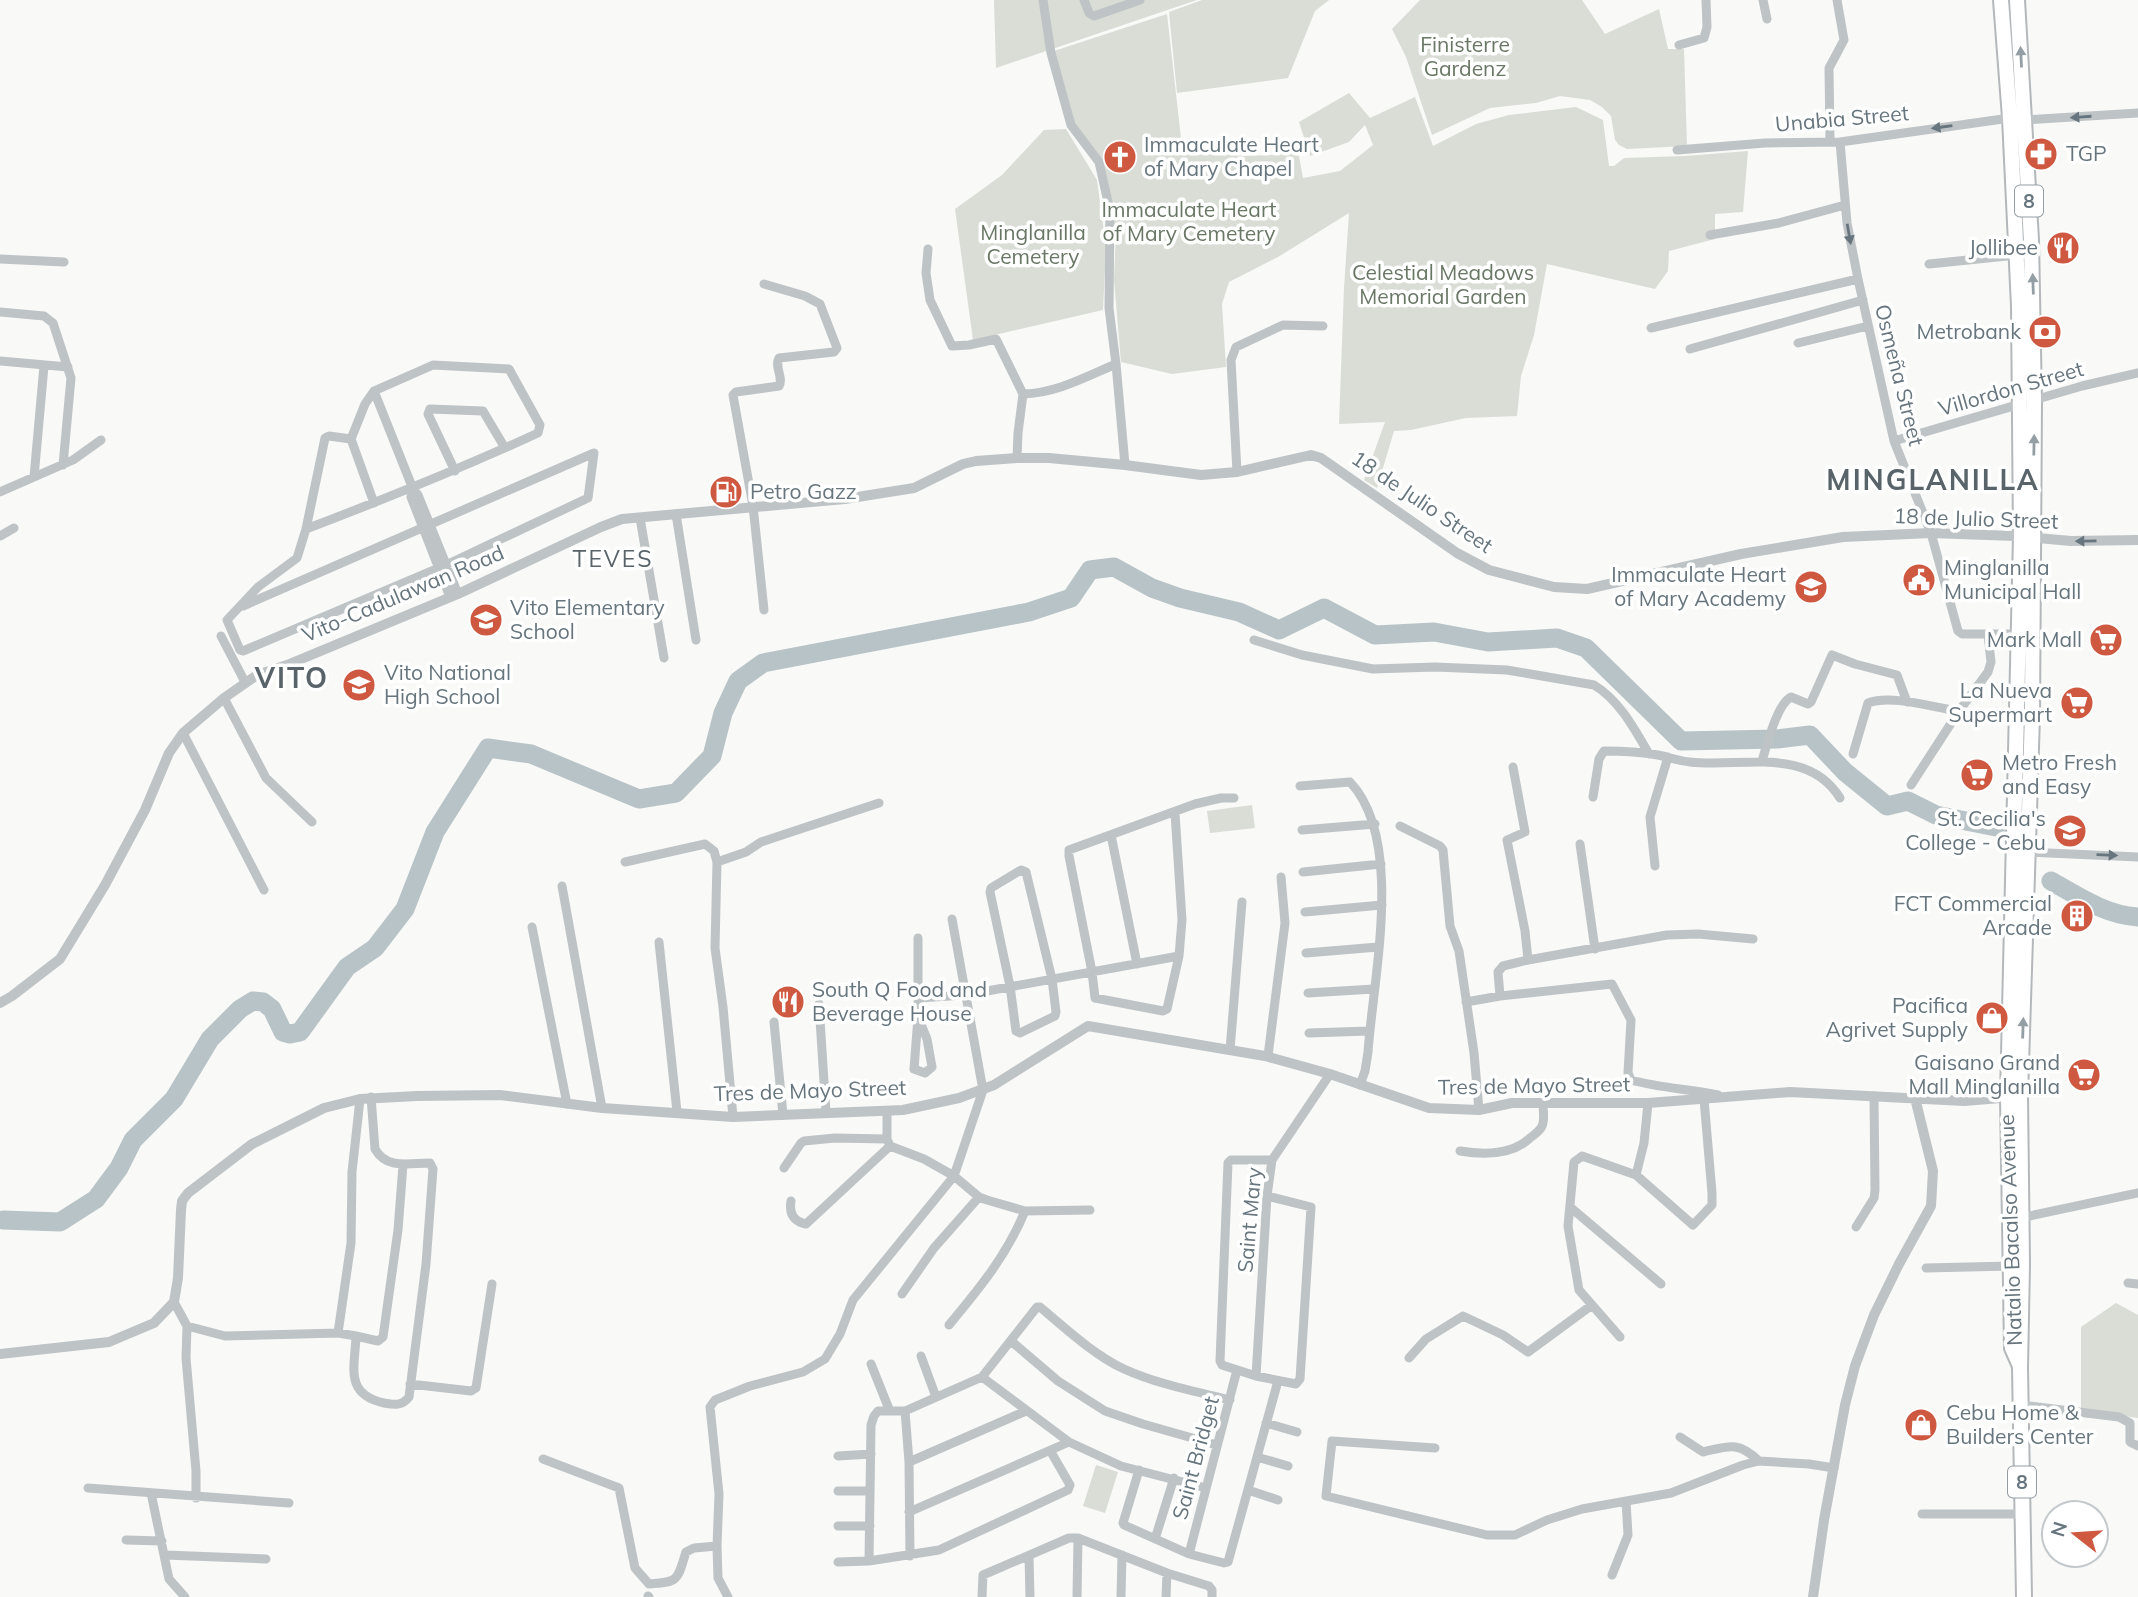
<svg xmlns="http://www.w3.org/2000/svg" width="2138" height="1597" viewBox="0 0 2138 1597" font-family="Mulish,sans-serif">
<rect width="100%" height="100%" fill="#f9f9f7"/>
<!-- green -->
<path fill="#d9ddd6" d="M994 0H1197L996 68Z
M1202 0H1329L1315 11 1288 78 1177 93 1169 12Z
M1420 0H1582L1605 34 1659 9 1668 49H1684L1687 146 1627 149 1619 145 1615 140 1611 116 1602 107 1590 100 1560 96 1536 103 1490 108 1432 135 1406 57 1392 29Z
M1167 14 1182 147 1243 156 1273 155 1298 151 1303 178 1340 171 1373 145 1365 125 1349 142 1310 156 1299 122 1349 93 1370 118 1415 97 1433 146 1476 124 1509 115 1576 107 1603 120 1609 166H1614L1624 158 1685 156 1748 151 1743 212 1715 214V239L1669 251 1668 271 1655 289 1547 264 1534 335 1521 376 1517 416 1466 418 1411 430 1394 431 1377 488 1364 480 1385 422 1339 424 1344 288 1349 213 1278 257 1229 282 1222 304 1226 367 1172 374 1121 362 1114 280 1116 233 1101 159 1073 125 1054 51Z
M1066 129 1097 180 1106 247 1103 310 973 340 955 209 1002 175 1044 130Z
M1252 805 1255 828 1210 833 1207 811Z
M2116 1303 2138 1315V1418L2081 1410V1327Z
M1096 1465 1118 1472 1105 1513 1083 1506Z"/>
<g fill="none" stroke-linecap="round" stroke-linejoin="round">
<!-- river -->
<path stroke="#b7c3c6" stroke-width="19" d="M2051 881C2079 897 2106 915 2138 917
M3 1220 60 1222 96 1199 119 1168 133 1140 174 1099 210 1039 240 1009 253 1001 263 1002 272 1009 283 1032 290 1034 300 1032 347 967 375 948 405 909 435 832 488 748 531 754 639 799 676 793 712 756 723 713 738 681 763 663 1029 612 1071 598 1090 570 1114 567 1152 588 1180 598 1239 612 1279 630 1324 608 1375 635 1434 632 1488 642 1557 638 1586 648 1681 741 1777 739 1810 735 1845 772 1887 806 1908 801 1936 815 2006 829"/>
<defs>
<path id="trunk" d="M2001 0 2010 118 2019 306 2021 536 2008 1097 2012 1348 2020 1366
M2017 0 2031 240 2034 402 2032 716 2020 1096 2022 1264 2020 1368 2024 1597"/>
</defs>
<!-- trunk casing -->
<use href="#trunk" stroke="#b4b8bb" stroke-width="18"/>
<!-- minor -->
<path stroke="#bec3c6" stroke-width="9" d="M1043 0 1051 53 1071 125 1099 162 1110 211 1109 308 1116 364 1125 465
M1084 0 1089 13 1094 16 1140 0
M1763 0 1767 19
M1679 45 1704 38 1707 27 1706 0
M2025 120 2138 113
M1830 142 1829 68 1844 40 1837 0
M1840 142 1847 223 1858 279 1894 441 1931 533 1958 631 1962 634H2019
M1677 150 1765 143 1840 142 2010 118
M1710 235 1779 223 1845 205
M928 249 926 273 930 300 952 346 969 345 996 339 1023 394 1018 433 1017 458
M0 259 64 262
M1929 264 2017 255
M764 284 805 296 820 304 837 348 834 352 779 358C774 367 784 378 779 386L736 392 733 395 753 506 764 610
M0 312 44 316 53 323 71 378 63 465
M1651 328 1858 279
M1798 343 1868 326
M1690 349 1863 300
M0 361 68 367
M374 391 413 489 418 495 458 594
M1023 394C1057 393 1085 377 1116 364
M351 439 329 436 325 438 306 529 297 558 258 587 227 620 240 650 243 651 446 565 588 498 594 453
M1894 441 2082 386 2138 373
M455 471 428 414 430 409 483 411 505 448
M1237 472 1231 360 1236 347 1283 325 1323 326
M34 477 44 366
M413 489 411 497 450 597
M0 492 73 460 101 440
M676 514 696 640
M640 518 664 658
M306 529C385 499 462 468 538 433L540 425 509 369 433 365 374 391 365 404 351 439 374 503
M0 536 14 528
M243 606 594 453
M221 636 245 682
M1254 640 1302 655 1373 669 1435 667 1507 670 1594 685C1619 700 1634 728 1649 754
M224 698 266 778 312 822
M183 733 264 890
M1853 754 1868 703C1892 694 1934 708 1959 711
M1762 761C1767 745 1777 704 1791 697L1808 704 1811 702 1832 655 1855 664 1897 675 1907 702
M1513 767 1525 832 1507 840 1525 931 1528 960
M1911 785 1959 711 1988 672 1991 662 1988 635
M1300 786 1350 782C1405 840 1373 978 1368 1052L1365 1071 1360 1085
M1593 797 1599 759 1604 751C1622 751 1641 752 1658 755 1668 757 1679 761 1690 762 1740 768 1807 745 1840 798
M1175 813 1182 920 1179 956 1167 1009 1163 1011 1095 998 1092 972 1069 856V850L1195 804 1221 798H1234
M1400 826 1440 846 1443 850 1450 926 1459 951 1474 1053 1479 1110
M1302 830 1375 824
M1111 835 1137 964
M1580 844 1595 949
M2027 852 2138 857
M625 862 705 844 714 851 717 862 715 948 723 1007 733 1117
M717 862 746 852 761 842 879 803
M1655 866 1650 817 1668 757
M1021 870 1026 872 1052 979 1056 1012 1055 1016 1020 1033 1016 1031 1010 986 990 892 991 888Z
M1303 872 1381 864
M562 886 602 1108
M1305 912 1382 905
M532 927 567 1104
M659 942 677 1112
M1306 953 1378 947
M1308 993 1374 989
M1500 996 1498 972 1503 966 1528 960 1667 935 1698 934 1753 939
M918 998 965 995 1179 956
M1466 1002 1500 996 1612 984 1631 1020 1628 1073 1631 1080C1660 1088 1689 1089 1718 1095
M819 1004 826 1113
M918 1017 927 1039 932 1067 925 1073 914 1069 918 1017V938
M774 1022 783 1115
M1309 1033 1369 1031
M1230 1050 1242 902
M1268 1056 1285 923 1281 877
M887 1111V1139L890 1146 924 1159 954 1176 979 1197 987 1200 1025 1211 1090 1210
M1460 1151C1484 1155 1512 1155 1530 1138 1534 1135 1540 1131 1542 1126 1545 1120 1543 1110 1543 1104
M784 1168 801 1143 804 1141 835 1138 887 1139
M1636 1175 1644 1143 1648 1103
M1267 1196 1311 1207 1300 1379 1296 1384 1256 1376 1222 1365 1220 1361 1228 1163 1231 1160H1272
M791 1201C789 1213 793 1221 806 1224L890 1146
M1570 1207 1661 1284
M2020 1218 2138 1193
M1856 1227 1874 1198 1875 1190 1874 1096
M1926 1268 2011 1266
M2128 1283 2138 1284
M902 1294 934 1248 979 1197
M174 1302 187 1326 186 1358 196 1471V1498
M949 1325C979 1289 1007 1255 1025 1211
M187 1326 225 1336 338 1333 356 1336C355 1367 344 1394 384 1403 395 1405 402 1406 409 1397L426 1264 433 1169 430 1163C409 1163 387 1170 375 1149L371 1097
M338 1333 351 1243 352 1172 360 1099
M356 1336 378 1341 383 1337 398 1230 403 1165
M1620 1337 1579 1290 1568 1226 1574 1162 1582 1156 1636 1175 1693 1225 1712 1205V1193L1704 1099
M1011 1341 1058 1381 1105 1411 1143 1424 1217 1445
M921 1356 936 1397
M1409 1358 1426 1339 1463 1316 1503 1335 1528 1352 1592 1305
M871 1364 889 1409
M1256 1376 1267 1196 1272 1160 1330 1074
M982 1377 1069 1442 1121 1466 1206 1488
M410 1384 471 1391 476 1388 492 1284
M2021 1405 2119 1417 2130 1423V1442L2138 1446
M905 1411 909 1462 910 1556
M1266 1423 1297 1432
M1680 1437 1703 1452C1729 1446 1738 1441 1759 1461
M1435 1448 1332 1441 1326 1496 1487 1535H1515L1547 1520 1582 1509 1671 1493 1743 1465 1759 1461 1809 1464 1834 1468
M838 1456 871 1454
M1257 1457 1288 1466
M543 1459 619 1488 635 1568 649 1584C680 1582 677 1580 686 1552L694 1548 717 1546
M909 1462 1026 1411
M1139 1470 1123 1523 1124 1525 1189 1554 1224 1563 1228 1562 1278 1381
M88 1488 289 1503
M1248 1490 1278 1500
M838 1491H870
M151 1493 169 1579 185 1597
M909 1512 1069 1442
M1922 1514H2023
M838 1526H870
M1155 1539 1174 1478
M126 1540 162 1541
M1189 1554 1237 1370
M165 1555 266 1559
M1029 1556 1030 1597
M869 1561 871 1425 874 1416 878 1411H905L982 1377 1037 1307H1040C1065 1328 1094 1355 1124 1369 1157 1384 1194 1391 1230 1400
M838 1562 869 1561 939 1550 1068 1490 1070 1485 1051 1452
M1612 1575 1628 1535 1626 1501
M648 1596 649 1597
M728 1597 718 1578 717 1546 719 1494 710 1407 715 1400 750 1386 803 1372 825 1359 840 1334 853 1300 954 1176 983 1090 952 919
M982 1597 983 1575 1069 1538H1078L1167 1573 1209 1586 1212 1590V1597
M1077 1597 1078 1538
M1121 1597 1122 1555
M1166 1597 1167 1573"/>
<!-- tertiary -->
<path stroke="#bec3c6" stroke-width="10" d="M0 1003 12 996 60 959 105 885 145 810 169 753 183 733 224 698 257 675 287 665 458 594 601 527 622 519 845 499 914 488 963 464 976 461 1017 458H1049L1125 465 1201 475 1237 472 1311 455 1321 458 1457 553 1489 570 1554 587 1587 589 1741 554 1843 537 1931 533 2015 536 2071 541 2138 540
M0 1354 109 1342 154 1323 174 1302 178 1278 181 1210 182 1201 188 1193 252 1144 324 1108 360 1099 417 1096 500 1095 602 1108 733 1117 903 1110 959 1098 994 1085 1088 1026 1265 1056 1330 1074 1429 1108 1479 1110 1512 1103H1648L1790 1092 1964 1101 2013 1097
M1813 1597 1824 1520 1845 1405 1855 1366 1874 1315 1899 1264 1931 1206 1933 1171 1915 1098"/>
<!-- trunk -->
<use href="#trunk" stroke="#fff" stroke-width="14"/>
</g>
<!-- one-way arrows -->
<defs><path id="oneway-solid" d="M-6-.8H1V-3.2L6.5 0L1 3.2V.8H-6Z" transform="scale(1.75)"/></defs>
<g fill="#949ea5">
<use href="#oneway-solid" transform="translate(2021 57) rotate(-93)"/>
<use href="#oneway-solid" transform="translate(2033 284) rotate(-92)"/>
<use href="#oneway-solid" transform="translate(2034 445) rotate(-89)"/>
<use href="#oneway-solid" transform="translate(2023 1028) rotate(-88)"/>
</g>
<g fill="#66757e">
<use href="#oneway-solid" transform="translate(2081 117) rotate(176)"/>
<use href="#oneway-solid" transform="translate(1942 127) rotate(172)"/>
<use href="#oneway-solid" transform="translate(1849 234) rotate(80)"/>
<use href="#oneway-solid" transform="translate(2086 541) rotate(179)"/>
<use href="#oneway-solid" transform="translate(2107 855) rotate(2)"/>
</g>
<!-- icons -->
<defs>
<symbol id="pharmacy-disc" viewBox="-11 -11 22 22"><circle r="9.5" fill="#cf5940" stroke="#fff"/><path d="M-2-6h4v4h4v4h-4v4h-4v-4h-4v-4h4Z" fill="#fff"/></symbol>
<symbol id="church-disc" viewBox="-11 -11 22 22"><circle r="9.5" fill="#cf5940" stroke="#fff"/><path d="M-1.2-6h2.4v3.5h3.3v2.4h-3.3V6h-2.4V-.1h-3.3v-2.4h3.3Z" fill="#fff"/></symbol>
<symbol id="restaurant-disc" viewBox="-11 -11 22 22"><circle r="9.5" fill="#cf5940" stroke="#fff"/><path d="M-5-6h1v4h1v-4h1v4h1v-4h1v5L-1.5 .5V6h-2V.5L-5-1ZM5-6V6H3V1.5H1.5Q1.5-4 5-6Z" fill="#fff"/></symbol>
<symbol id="bank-disc" viewBox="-11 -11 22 22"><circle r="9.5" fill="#cf5940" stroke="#fff"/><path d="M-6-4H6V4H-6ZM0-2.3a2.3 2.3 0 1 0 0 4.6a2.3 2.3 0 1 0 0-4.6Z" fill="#fff"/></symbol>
<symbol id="fuel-disc" viewBox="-11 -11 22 22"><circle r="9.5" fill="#cf5940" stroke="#fff"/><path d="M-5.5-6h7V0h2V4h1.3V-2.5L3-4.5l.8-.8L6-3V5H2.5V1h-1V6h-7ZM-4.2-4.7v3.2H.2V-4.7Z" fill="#fff"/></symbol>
<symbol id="civic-disc" viewBox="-11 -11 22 22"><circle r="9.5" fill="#cf5940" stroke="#fff"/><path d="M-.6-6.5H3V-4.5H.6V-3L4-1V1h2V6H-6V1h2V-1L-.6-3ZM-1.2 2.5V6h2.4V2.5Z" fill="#fff"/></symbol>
<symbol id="school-disc" viewBox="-11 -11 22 22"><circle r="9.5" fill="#cf5940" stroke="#fff"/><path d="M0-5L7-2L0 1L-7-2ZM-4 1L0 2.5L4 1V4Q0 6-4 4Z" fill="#fff"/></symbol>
<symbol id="supermarket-disc" viewBox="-11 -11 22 22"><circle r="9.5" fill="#cf5940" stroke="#fff"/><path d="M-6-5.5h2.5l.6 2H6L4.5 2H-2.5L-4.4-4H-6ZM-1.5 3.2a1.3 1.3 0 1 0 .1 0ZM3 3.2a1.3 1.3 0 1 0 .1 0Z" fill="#fff"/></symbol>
<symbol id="university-disc" viewBox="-11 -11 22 22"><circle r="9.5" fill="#cf5940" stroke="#fff"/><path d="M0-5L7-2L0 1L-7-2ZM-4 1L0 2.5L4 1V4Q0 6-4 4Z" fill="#fff"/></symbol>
<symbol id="building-disc" viewBox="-11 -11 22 22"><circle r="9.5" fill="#cf5940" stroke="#fff"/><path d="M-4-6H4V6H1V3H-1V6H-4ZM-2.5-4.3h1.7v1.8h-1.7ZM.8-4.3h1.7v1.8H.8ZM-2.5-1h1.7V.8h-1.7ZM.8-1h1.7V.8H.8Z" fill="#fff"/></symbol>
<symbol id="shop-disc" viewBox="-11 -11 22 22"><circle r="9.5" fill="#cf5940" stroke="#fff"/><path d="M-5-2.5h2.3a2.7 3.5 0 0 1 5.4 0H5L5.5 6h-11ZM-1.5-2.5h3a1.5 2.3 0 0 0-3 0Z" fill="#fff"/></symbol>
</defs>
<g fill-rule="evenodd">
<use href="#pharmacy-disc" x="2022" y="135" width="38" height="38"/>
<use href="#church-disc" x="1101" y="138" width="38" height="38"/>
<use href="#restaurant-disc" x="2044" y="229" width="38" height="38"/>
<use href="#bank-disc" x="2026" y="313" width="38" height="38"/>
<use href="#fuel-disc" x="707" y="473" width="38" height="38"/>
<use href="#civic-disc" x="1900" y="561" width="38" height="38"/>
<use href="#school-disc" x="1792" y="568" width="38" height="38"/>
<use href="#school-disc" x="467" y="601" width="38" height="38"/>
<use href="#supermarket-disc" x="2087" y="621" width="38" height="38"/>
<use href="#school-disc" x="340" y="666" width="38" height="38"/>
<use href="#supermarket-disc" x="2058" y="684" width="38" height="38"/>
<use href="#supermarket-disc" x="1958" y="756" width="38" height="38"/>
<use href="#university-disc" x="2051" y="812" width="38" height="38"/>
<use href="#building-disc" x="2058" y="897" width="38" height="38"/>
<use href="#restaurant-disc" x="769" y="983" width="38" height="38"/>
<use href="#shop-disc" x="1973" y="999" width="38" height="38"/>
<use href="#supermarket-disc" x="2065" y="1056" width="38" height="38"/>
<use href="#shop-disc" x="1902" y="1406" width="38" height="38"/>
</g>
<g text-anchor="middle" stroke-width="7" stroke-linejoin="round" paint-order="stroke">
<!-- shield labels -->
<g fill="#fff" stroke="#949ea5" stroke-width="2">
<rect x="2015" y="185.5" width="28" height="31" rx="5"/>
<rect x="2008" y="1466.5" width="28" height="31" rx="5"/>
</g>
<g font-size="19" font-weight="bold" fill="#66757e">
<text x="2029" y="208">8</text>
<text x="2022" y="1489">8</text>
</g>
<!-- park labels -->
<g font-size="21" fill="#697765" stroke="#fff">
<text x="1465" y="52">Finisterre<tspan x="1465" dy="24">Gardenz</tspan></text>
<text x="1189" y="217">Immaculate Heart<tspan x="1189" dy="24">of Mary Cemetery</tspan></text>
<text x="1033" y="240">Minglanilla<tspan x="1033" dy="24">Cemetery</tspan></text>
<text x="1443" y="280">Celestial Meadows<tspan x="1443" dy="24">Memorial Garden</tspan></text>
</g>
<!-- street labels -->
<g font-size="21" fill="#66757e" stroke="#fff">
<text transform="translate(1842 119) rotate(-5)" y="7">Unabia Street</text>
<text transform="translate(1899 375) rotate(76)" y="7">Osmeña Street</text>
<text transform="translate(2011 389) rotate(-16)" y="7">Villordon Street</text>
<text transform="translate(1422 502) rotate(34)" y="7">18 de Julio Street</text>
<text transform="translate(1976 519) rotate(2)" y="7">18 de Julio Street</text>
<text transform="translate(403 594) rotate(-23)" y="7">Vito-Cadulawan Road</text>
<text transform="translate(1534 1086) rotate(-1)" y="7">Tres de Mayo Street</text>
<text transform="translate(810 1091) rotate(-2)" y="7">Tres de Mayo Street</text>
<text transform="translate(1250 1220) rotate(-85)" y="7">Saint Mary</text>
<text transform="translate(2011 1230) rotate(-92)" y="7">Natalio Bacalso Avenue</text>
<text transform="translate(1196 1458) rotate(-75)" y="7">Saint Bridget</text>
</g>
<!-- poi labels -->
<g font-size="21" fill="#66757e" stroke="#fff" text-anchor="start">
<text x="1144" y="152">Immaculate Heart<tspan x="1144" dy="24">of Mary Chapel</tspan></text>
<text x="2066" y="161">TGP</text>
<text x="2038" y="255" text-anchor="end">Jollibee</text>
<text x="2021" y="339" text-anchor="end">Metrobank</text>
<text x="750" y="499">Petro Gazz</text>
<text x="1944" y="575">Minglanilla<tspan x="1944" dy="24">Municipal Hall</tspan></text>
<text x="1786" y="582" text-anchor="end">Immaculate Heart<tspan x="1786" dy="24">of Mary Academy</tspan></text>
<text x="510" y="615">Vito Elementary<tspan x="510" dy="24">School</tspan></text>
<text x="2082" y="647" text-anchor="end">Mark Mall</text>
<text x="384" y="680">Vito National<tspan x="384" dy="24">High School</tspan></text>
<text x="2052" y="698" text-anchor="end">La Nueva<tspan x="2052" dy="24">Supermart</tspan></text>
<text x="2002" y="770">Metro Fresh<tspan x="2002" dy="24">and Easy</tspan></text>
<text x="2046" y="826" text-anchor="end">St. Cecilia's<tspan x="2046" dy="24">College - Cebu</tspan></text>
<text x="2052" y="911" text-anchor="end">FCT Commercial<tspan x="2052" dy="24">Arcade</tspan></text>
<text x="812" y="997">South Q Food and<tspan x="812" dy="24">Beverage House</tspan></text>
<text x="1968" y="1013" text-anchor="end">Pacifica<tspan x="1968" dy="24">Agrivet Supply</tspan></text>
<text x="2060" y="1070" text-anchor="end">Gaisano Grand<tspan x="2060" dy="24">Mall Minglanilla</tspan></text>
<text x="1946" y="1420">Cebu Home &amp;<tspan x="1946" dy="24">Builders Center</tspan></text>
</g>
<!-- neighbourhood labels -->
<g font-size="23" letter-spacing="2" fill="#58636a" stroke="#fff">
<text x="613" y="567">TEVES</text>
</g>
<!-- district labels -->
<g font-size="28" font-weight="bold" letter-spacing="2" fill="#58636a" stroke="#fff">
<text x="1933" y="490">MINGLANILLA</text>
<text x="292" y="688">VITO</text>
</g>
</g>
<!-- north arrow -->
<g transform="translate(2075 1534) rotate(287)"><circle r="33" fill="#ffffff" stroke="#c2c8cb" stroke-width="2"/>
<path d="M0-5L12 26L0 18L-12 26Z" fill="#cf5940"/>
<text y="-10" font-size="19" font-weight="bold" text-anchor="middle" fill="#66757e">N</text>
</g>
</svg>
